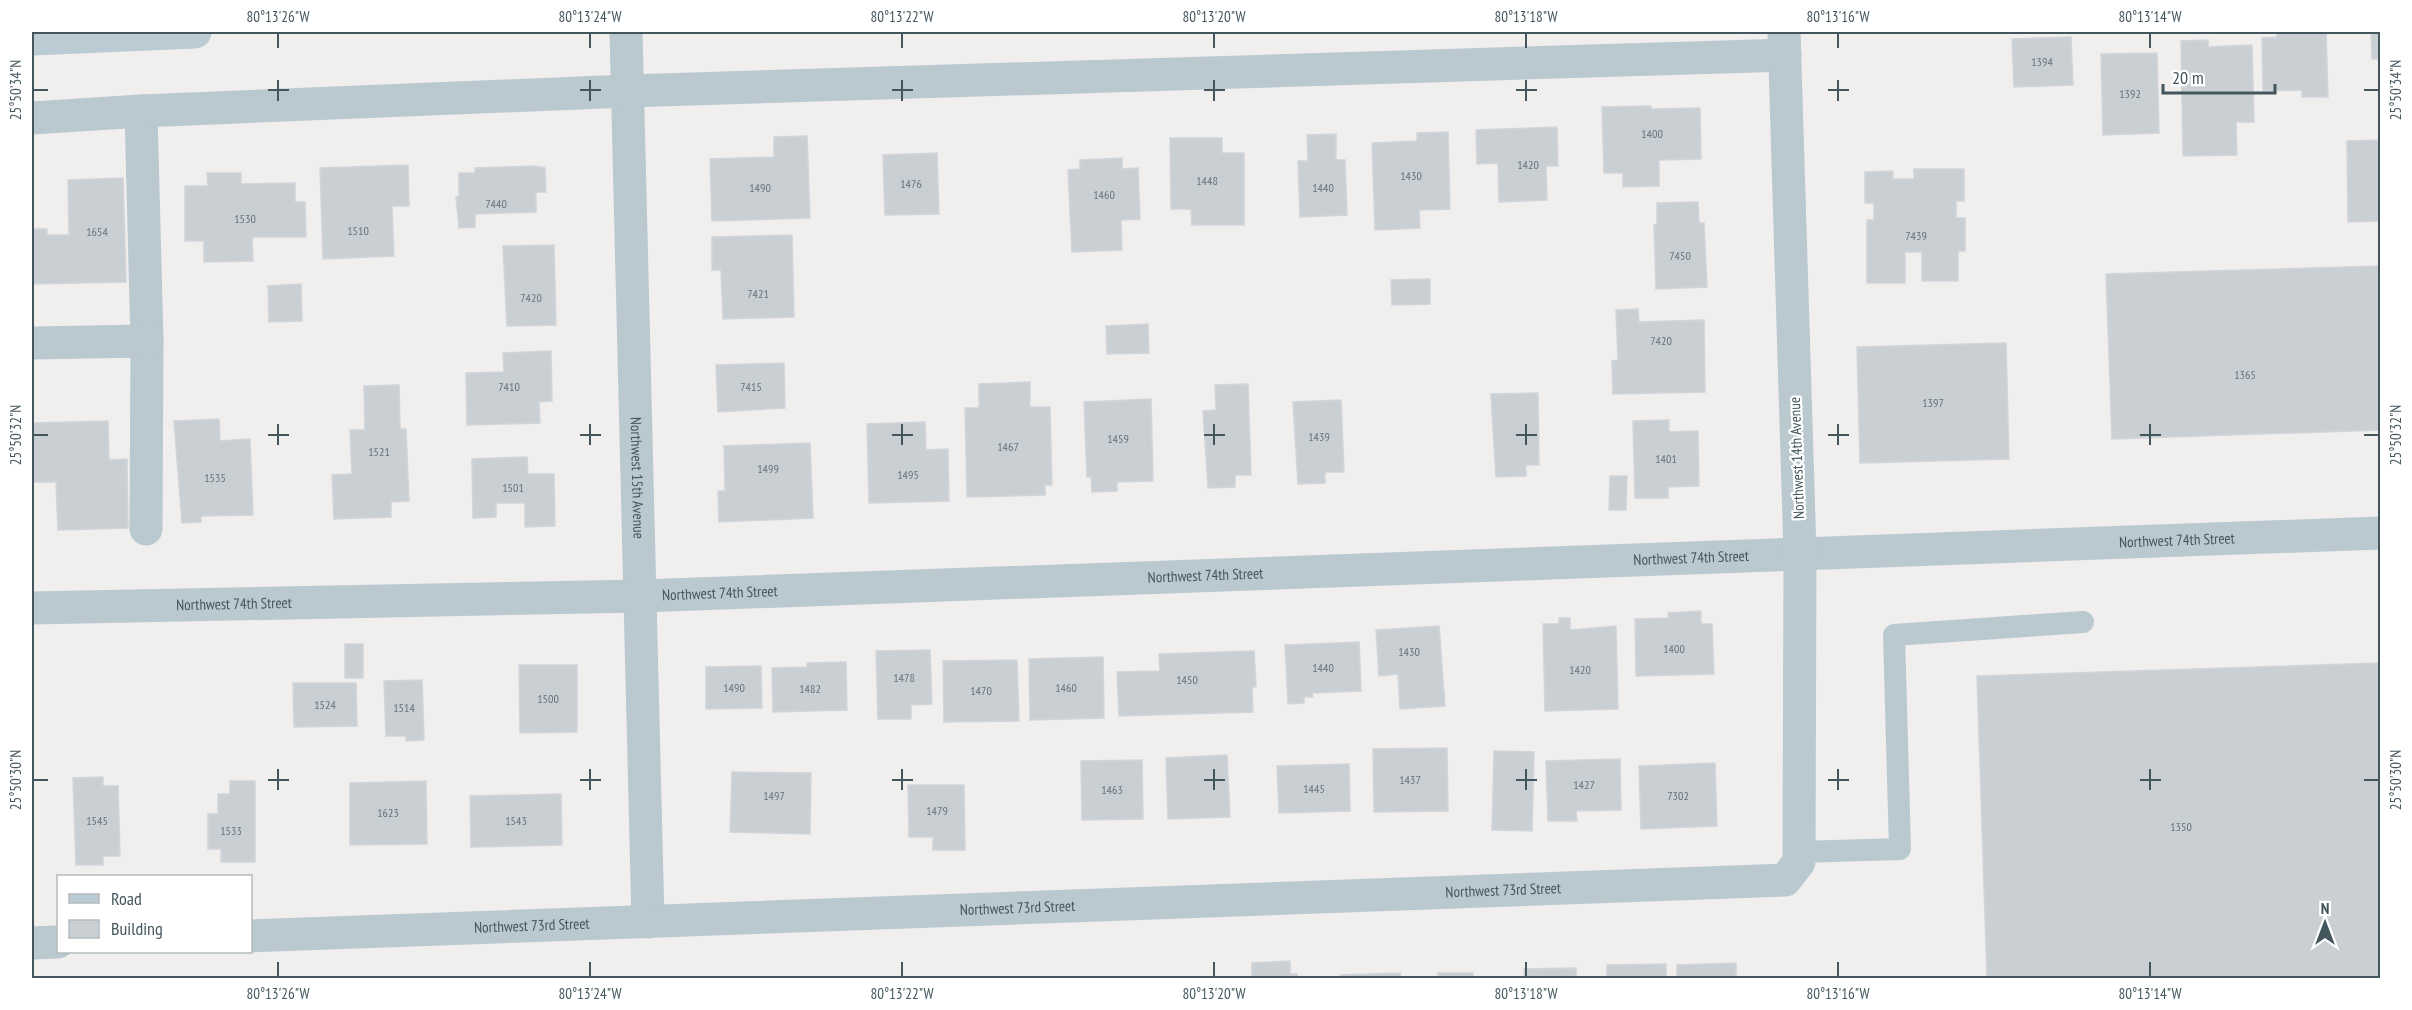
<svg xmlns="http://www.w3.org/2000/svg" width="2412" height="1010" viewBox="0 0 2412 1010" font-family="'PT Sans Narrow',sans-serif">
<rect width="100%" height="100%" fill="#f1eeee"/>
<!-- building -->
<path fill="#c9cfd3" stroke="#d1d5da" stroke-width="1.5" d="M2277 32H2326L2328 97H2302V90L2263 91 2262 38 2277 37Z
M2371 32H2380V59H2372Z
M2071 37 2073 85 2014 87 2012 39Z
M2208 40V47L2252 45 2254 122H2236L2237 155 2183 156 2181 41Z
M2157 53 2159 133 2103 135 2101 54Z
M1651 106V109L1700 108 1701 159 1659 160V186L1623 187V173H1604L1602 107Z
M1557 127 1558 166H1546L1547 200 1499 202 1498 163 1477 164 1476 130Z
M1448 132 1450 209 1419 210 1420 228 1375 230 1372 143 1417 141V133Z
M1336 134V160H1345L1347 215 1300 217 1298 161H1308L1307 135Z
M807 136 810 218 712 221 710 159 774 157V137Z
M1170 138H1222V153H1244V225H1192L1191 209H1171Z
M2380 140V221L2348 222 2347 141Z
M937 153 939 214 885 215 883 155Z
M1122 158V169L1138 168 1140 219 1121 220 1122 250 1072 252 1068 170 1080 169V160Z
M408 165 409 206H392L394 256 323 259 320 168Z
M534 166 545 168 546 192H536V212L475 214V227L459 228 456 197H459V173H475V168Z
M1914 169H1964V201H1956V218H1965V251H1958V281H1922V252H1905V283H1867V220H1874V203H1865V172L1893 171V179H1914Z
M207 173H241V184L295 183V202H305L306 237H252L253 261 204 262V241H185V186H208Z
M123 178 126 282 32 284V229H47V235H69L68 180Z
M1698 202 1699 223H1704L1707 287 1656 289 1654 225H1657V203Z
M792 235 794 317 723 319 721 270H712V237Z
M554 245 556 325 507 326 503 246Z
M2379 266 2380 430 2112 439 2106 274Z
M1430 279V304L1392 305 1391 280Z
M301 284 302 321 269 322 268 286Z
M1638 309 1639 322 1704 320 1705 392 1613 394 1612 361 1618 360 1616 310Z
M1148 324 1149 353 1107 354 1106 326Z
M2006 343 2009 459 1860 463 1857 347Z
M551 351 552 401 539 402 540 423 467 425 466 373 504 372 503 353Z
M784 363 785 408 718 412 716 365Z
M1030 382V407H1050L1052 485H1045V495L967 497 965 408H979V384Z
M1248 384 1251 475H1235V487L1208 488 1203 411 1216 410 1215 385Z
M399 385 400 429H406L409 501 391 502V517L334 519 332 475 352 474 350 430H365L364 386Z
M1538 393 1539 465H1526V476L1496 477 1491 394Z
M1151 399 1153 481 1117 482V491L1092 492 1091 476 1087 477 1084 402Z
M1341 400 1344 472H1325V483L1298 484 1293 402Z
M219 419 220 441 250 439 253 515 201 516V522L182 523 174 421Z
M1669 420V432L1698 431 1699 486 1668 487V498H1635L1633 421Z
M108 421 109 460 127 459 128 528 58 530 56 482H32V423Z
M925 422 926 450 948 449 949 501 869 503 867 424Z
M810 443 813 518 719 522 718 491H725L724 446Z
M527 457 528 474H554L555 526 525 527V503H496V517L473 518 472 459Z
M1610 476H1627L1626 510H1609Z
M1701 611V624H1712L1714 674 1636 676 1635 619 1669 618 1668 613Z
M1559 618H1570V630L1616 626 1618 709 1545 711 1543 624H1559Z
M1439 626 1445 706 1400 709 1398 674 1379 676 1376 630Z
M1359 642 1361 691 1312 693 1313 697H1304V703L1288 704 1285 645Z
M345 644H363V678H345Z
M930 650 932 704 911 705V719H878L876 651Z
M1254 651 1256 687H1252L1253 712 1119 716 1117 672 1160 671 1159 654Z
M1103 657 1104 718 1030 720 1029 659Z
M1017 660 1019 721 944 722 943 661Z
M846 662 847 710 773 712 772 668 807 667V663Z
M2380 663V978H1987L1977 676Z
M519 665H577V732L520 733Z
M761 666 762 708 706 709V667Z
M422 680 424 740 406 741V736H386L384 681Z
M293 683H356L357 726 294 727Z
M1447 748 1448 811 1374 812 1373 749Z
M1494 751 1534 752 1532 831 1492 830Z
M1227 755 1230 817 1168 819 1166 758Z
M1620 759 1621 810 1576 811 1577 821H1548L1546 761Z
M1142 760 1143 819 1082 820 1081 761Z
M1715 763 1717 826 1641 829 1639 766Z
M1349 764 1350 811 1279 813 1277 766Z
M732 772 811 773 810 834 730 832Z
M103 777V786H118L120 856H103V865H76L73 778Z
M230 781H255V862H221V849H208V814H218V794H230Z
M426 781 427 844 350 845V783Z
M908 785H964L965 850H933V837H909Z
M561 794 562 845 471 847 470 796Z
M1290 961V974H1297V978H1252V963Z
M1736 963V978H1677V965Z
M1666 964V978H1607V965Z
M1576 968V978H1524V969Z
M1400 973 1401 978H1342L1341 975Z
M1438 973H1473V978H1438Z"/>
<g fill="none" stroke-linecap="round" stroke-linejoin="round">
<!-- lane -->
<path stroke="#bac9cf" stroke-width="22" d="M1799 852 1900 849 1894 635 2083 622"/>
<!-- street -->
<g stroke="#bac9cf" stroke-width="33">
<path id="s1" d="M626 32 648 922"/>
<path d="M141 111 147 341 146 529"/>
<path d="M32 118 141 111 627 91 1785 55"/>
<path d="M32 343 147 341"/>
<path id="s2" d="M32 608 641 596 2380 533"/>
<path id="s3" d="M250 936 1785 880 1799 862 1800 553 1784 32"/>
<path d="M32 943 58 942"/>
</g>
<!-- secondary -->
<path stroke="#bacbd4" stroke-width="33" d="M32 39 195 32"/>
</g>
<!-- ticks -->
<path fill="none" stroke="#44565d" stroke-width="2" d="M278 33V48M590 33V48M902 33V48M1214 33V48M1526 33V48M1838 33V48M2150 33V48M278 80V101M590 80V101M902 80V101M1214 80V101M1526 80V101M1838 80V101M33 90H48M268 90H289M580 90H601M892 90H913M1204 90H1225M1516 90H1537M1828 90H1849M2364 90H2379M278 424V445M590 424V445M902 424V445M1214 424V445M1526 424V445M1838 424V445M2150 424V445M33 435H48M268 435H289M580 435H601M892 435H913M1204 435H1225M1516 435H1537M1828 435H1849M2140 435H2161M2364 435H2379M278 769V790M590 769V790M902 769V790M1214 769V790M1526 769V790M1838 769V790M2150 769V790M33 780H48M268 780H289M580 780H601M892 780H913M1204 780H1225M1516 780H1537M1828 780H1849M2140 780H2161M2364 780H2379M278 962V977M590 962V977M902 962V977M1214 962V977M1526 962V977M1838 962V977M2150 962V977"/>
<g text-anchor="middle" stroke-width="4.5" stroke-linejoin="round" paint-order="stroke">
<!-- number labels -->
<g font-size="12" fill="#65747a">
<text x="2042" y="66">1394</text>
<text x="2130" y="98">1392</text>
<text x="1652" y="138">1400</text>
<text x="1528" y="169">1420</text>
<text x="1411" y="180">1430</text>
<text x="1207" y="185">1448</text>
<text x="911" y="188">1476</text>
<text x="760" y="192">1490</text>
<text x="1323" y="192">1440</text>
<text x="1104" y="199">1460</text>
<text x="496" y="208">7440</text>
<text x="245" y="223">1530</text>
<text x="358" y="235">1510</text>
<text x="97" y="236">1654</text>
<text x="1916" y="240">7439</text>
<text x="1680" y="260">7450</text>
<text x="758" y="298">7421</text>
<text x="531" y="302">7420</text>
<text x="1661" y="345">7420</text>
<text x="2245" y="379">1365</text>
<text x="509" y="391">7410</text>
<text x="751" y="391">7415</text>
<text x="1933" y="407">1397</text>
<text x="1319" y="441">1439</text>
<text x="1118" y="443">1459</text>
<text x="1008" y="451">1467</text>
<text x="379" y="456">1521</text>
<text x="1666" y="463">1401</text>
<text x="768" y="473">1499</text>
<text x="908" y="479">1495</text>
<text x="215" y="482">1535</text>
<text x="513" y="492">1501</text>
<text x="1674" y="653">1400</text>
<text x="1409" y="656">1430</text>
<text x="1323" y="672">1440</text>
<text x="1580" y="674">1420</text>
<text x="904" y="682">1478</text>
<text x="1187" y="684">1450</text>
<text x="734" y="692">1490</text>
<text x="1066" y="692">1460</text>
<text x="810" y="693">1482</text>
<text x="981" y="695">1470</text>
<text x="548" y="703">1500</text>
<text x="325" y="709">1524</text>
<text x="404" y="712">1514</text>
<text x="1410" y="784">1437</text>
<text x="1584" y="789">1427</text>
<text x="1314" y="793">1445</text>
<text x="1112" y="794">1463</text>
<text x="774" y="800">1497</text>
<text x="1678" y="800">7302</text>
<text x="937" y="815">1479</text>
<text x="388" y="817">1623</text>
<text x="97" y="825">1545</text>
<text x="516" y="825">1543</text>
<text x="2181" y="831">1350</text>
<text x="231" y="835">1533</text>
</g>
<!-- street labels -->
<g font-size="15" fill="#44565d" stroke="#fff">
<text transform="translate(1797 458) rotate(-92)" y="5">Northwest 14th Avenue</text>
<text dy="5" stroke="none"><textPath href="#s1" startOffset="446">Northwest 15th Avenue</textPath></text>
<text dy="5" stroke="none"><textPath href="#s2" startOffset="2146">Northwest 74th Street</textPath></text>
<text dy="5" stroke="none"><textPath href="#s2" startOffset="1660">Northwest 74th Street</textPath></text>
<text dy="5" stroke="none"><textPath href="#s2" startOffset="1174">Northwest 74th Street</textPath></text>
<text dy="5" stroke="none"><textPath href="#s2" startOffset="688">Northwest 74th Street</textPath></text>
<text dy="5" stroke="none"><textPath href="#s2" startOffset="202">Northwest 74th Street</textPath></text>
<text dy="5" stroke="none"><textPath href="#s3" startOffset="1254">Northwest 73rd Street</textPath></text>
<text dy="5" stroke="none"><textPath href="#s3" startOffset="768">Northwest 73rd Street</textPath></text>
<text dy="5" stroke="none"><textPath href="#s3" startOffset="282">Northwest 73rd Street</textPath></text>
</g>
</g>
<!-- border -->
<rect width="2412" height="1010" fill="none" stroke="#ffffff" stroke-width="66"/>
<!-- legend -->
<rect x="57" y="875" width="195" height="78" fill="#ffffff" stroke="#b4bbbe" stroke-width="1.5"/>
<rect x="69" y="894" width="30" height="9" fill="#bacbd4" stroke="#b4bbbe" stroke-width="1.5"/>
<text x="111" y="905" font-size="18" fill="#44565d">Road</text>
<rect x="69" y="920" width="30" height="18" fill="#c9cfd3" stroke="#b4bbbe" stroke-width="1.5"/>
<text x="111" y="935" font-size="18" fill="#44565d">Building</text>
<!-- north arrow -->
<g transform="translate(2325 923)" stroke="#ffffff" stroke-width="4.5" paint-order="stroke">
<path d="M0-4.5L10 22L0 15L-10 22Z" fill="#44565d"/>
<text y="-9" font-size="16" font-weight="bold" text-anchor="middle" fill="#44565d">N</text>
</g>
<!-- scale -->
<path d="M2163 84v9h112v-9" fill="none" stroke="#44565d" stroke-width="3"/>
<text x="2172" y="84" font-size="18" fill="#44565d" stroke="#ffffff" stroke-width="4.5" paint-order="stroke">20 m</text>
<rect x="33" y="33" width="2346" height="944" fill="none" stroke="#44565d" stroke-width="2"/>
<g font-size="15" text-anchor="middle" fill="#44565d">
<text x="278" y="22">80°13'26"W</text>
<text x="590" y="22">80°13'24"W</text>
<text x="902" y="22">80°13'22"W</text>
<text x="1214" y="22">80°13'20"W</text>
<text x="1526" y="22">80°13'18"W</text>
<text x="1838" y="22">80°13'16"W</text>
<text x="2150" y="22">80°13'14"W</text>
<text transform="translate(16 90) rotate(-90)" y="5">25°50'34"N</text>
<text transform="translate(2396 90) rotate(-90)" y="5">25°50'34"N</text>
<text transform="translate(16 435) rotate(-90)" y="5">25°50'32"N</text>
<text transform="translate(2396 435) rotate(-90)" y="5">25°50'32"N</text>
<text transform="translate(16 780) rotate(-90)" y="5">25°50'30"N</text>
<text transform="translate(2396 780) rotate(-90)" y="5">25°50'30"N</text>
<text x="278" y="999">80°13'26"W</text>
<text x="590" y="999">80°13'24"W</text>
<text x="902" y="999">80°13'22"W</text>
<text x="1214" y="999">80°13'20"W</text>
<text x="1526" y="999">80°13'18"W</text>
<text x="1838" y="999">80°13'16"W</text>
<text x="2150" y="999">80°13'14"W</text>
</g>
</svg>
